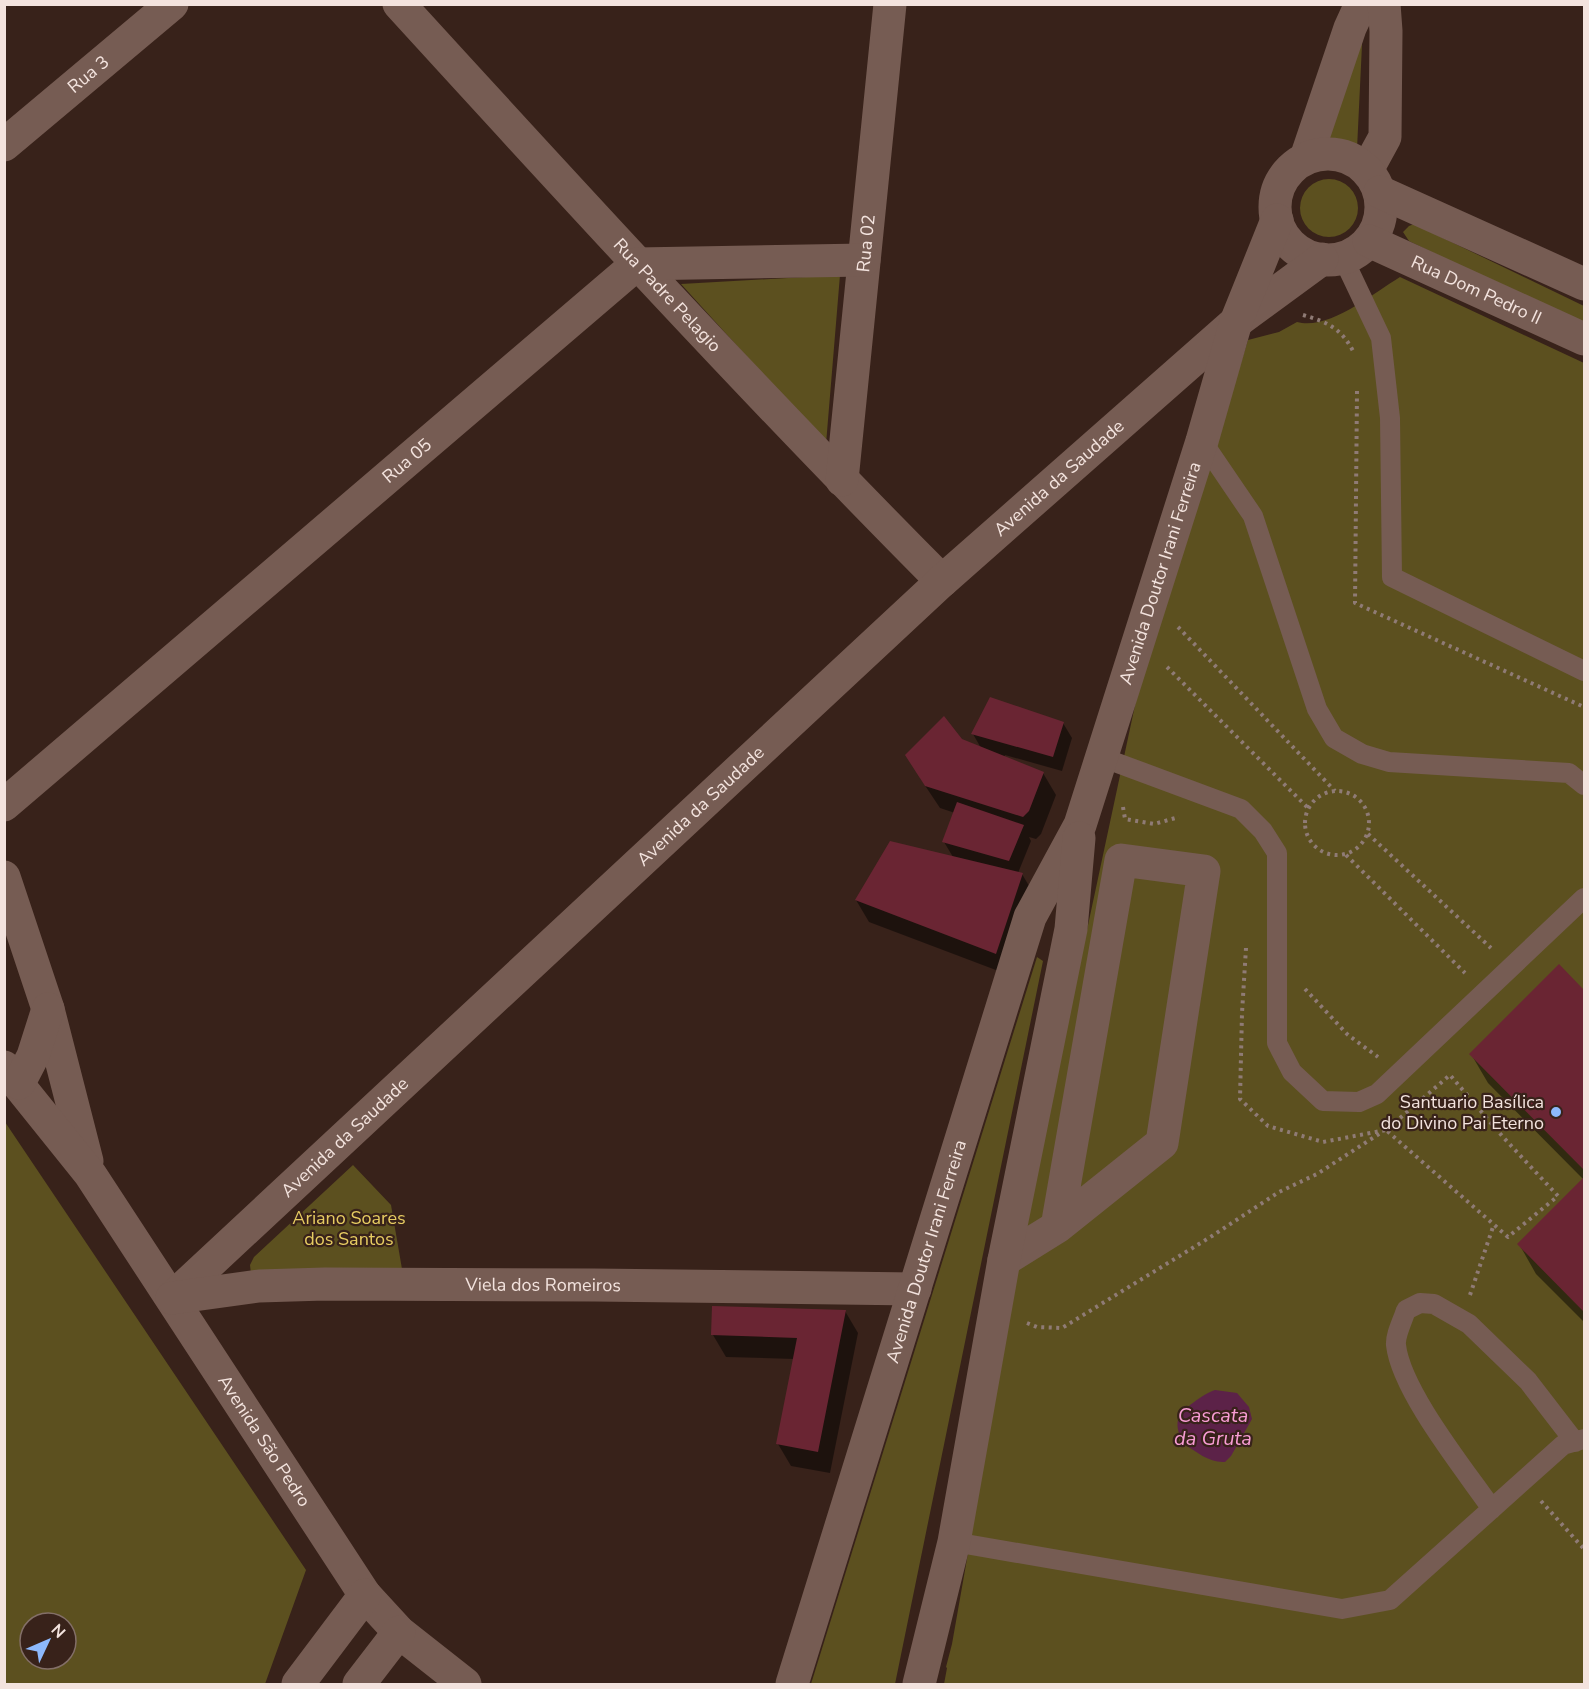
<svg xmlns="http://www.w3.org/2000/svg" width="1589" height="1689" viewBox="0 0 1589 1689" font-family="'Nunito Sans',sans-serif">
<rect width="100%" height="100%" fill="#38221a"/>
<!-- green -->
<path fill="#5c501f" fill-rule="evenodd" d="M1363 24 1357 149 1347 144 1323 141Z
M1300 208a29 29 0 1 1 58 0a29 29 0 1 1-58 0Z
M1414 224 1584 306V326L1409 241 1403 232 1409 226Z
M840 275 826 444 681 284Z
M1400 277 1584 363V1684H944L947 1668 946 1667 952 1644 1035 1173 1137 696 1248 340 1279 332 1297 322C1328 331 1374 293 1400 277Z
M1037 957 1043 961 895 1684H811Z
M5 1122 306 1570 265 1684H5ZM30 1623H66V1659H30Z
M353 1165 391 1205 402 1269 251 1274 250 1265 254 1257Z"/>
<!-- water -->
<path fill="#5c2248" d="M1215 1390 1237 1393 1249 1407 1252 1419 1231 1456 1225 1462C1209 1463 1197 1452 1184 1444 1180 1437 1176 1428 1178 1420 1180 1410 1205 1393 1215 1390Z"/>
<!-- shadow -->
<path fill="#0007" d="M1063 723 1072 738 1062 771 1005 755 1004 757 1043 773 1056 795 1041 834 1036 839 1029 837 1031 841 1018 873 1022 874 1035 896 1009 975 869 922 856 900 953 857 944 842 955 813 940 808 920 778 961 740 981 748 973 734Z
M1559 966 1584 992V1322L1536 1274 1519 1244 1584 1180 1488 1083 1471 1054Z
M845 1311 858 1333 830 1473 791 1466 778 1444 794 1359 726 1357 713 1335Z"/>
<!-- building -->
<path fill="#6a2533" d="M990 697 1064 722 1053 757 971 734Z
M944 716 962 739 1044 772 1029 811 1023 817 925 786 905 755Z
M957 802 1024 825 1009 861 942 842Z
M890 841 1023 873 996 954 855 900Z
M1559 964 1584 990V1170L1469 1054Z
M1584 1177V1312L1517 1244Z
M712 1306 846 1310 818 1452 776 1444 797 1338 711 1335Z"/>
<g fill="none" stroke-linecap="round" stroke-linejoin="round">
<!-- path -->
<path stroke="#8f7b75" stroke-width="4" stroke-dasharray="3 4.5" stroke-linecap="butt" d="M1303 315C1327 322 1341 328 1353 351
M1357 391 1355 603 1584 707
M1178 627 1335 791
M1167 667 1308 808
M1305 823a32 32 0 1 1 64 0a32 32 0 1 1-64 0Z
M1123 807 1125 819 1154 824 1179 817
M1368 834 1491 948
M1346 855 1465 973
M1246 948 1242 1013 1240 1099 1268 1126 1323 1142 1386 1130 1450 1075 1503 1137 1558 1196 1508 1237 1386 1130V1120
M1305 989 1348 1035 1378 1057
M1470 1295 1494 1224
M1027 1323 1037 1327 1062 1328 1212 1236 1279 1192 1317 1174 1382 1132
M1541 1501 1584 1549"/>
<!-- service -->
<path stroke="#765c53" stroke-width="20" d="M1343 258 1381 338 1390 418 1392 577 1584 671
M1202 441 1253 516 1317 709 1334 738 1362 754 1389 762 1569 773 1584 785
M1101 757 1241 809 1263 831 1277 853V1043L1292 1072 1323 1101 1359 1102 1377 1094 1584 898
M1492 1509C1465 1470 1401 1391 1396 1345 1395 1335 1403 1320 1406 1310L1420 1303 1434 1304 1469 1324 1528 1381 1575 1442
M954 1542 1342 1609 1390 1600 1563 1445 1584 1439"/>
<!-- minor -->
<g stroke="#765c53" stroke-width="33">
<path id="s1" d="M399 4C577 199 756 394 942 581"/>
<path id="s2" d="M4 145 172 4"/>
<path d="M1306 158 1350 28 1361 4"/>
<path d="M1367 170 1385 137 1386 31 1384 4"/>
<path id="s3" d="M842 480 890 4"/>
<path id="s4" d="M4 805 637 264 864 260"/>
<path d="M4 877 48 1009 87 1161"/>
<path id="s5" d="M4 1067 90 1174 365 1595 399 1632 465 1684"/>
<path d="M19 1083 33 1056 48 1009"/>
<path d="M1004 1260 1057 1227 1162 1143 1204 871 1121 860 1057 1227"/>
<path id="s6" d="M172 1298 942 581 1236 322"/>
<path id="s7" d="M172 1298 259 1286 325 1284 594 1285 915 1289"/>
<path d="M298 1684 365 1595"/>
<path d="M359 1684 399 1632"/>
</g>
<!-- tertiary -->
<g stroke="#765c53" stroke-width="33">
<circle cx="1328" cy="207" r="53"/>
<path d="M1380 192 1584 284"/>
<path id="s8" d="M1369 241 1584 339"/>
<path d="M1236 322 1322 259"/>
<path id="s9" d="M792 1684 1030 917 1080 825 1202 441 1236 322 1277 220"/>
<path d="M919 1684 954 1542 1004 1260 1071 929 1079 838"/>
</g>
</g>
<!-- markers -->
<circle fill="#8db9fc" stroke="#38221a" stroke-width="2" cx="1556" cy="1112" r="6"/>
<g text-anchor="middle" stroke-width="4.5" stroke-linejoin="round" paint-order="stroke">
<!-- street labels -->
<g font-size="18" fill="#f3e3de" stroke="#38221a">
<text dy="6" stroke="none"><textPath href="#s2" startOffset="110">Rua 3</textPath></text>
<text dy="6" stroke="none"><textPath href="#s3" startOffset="238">Rua 02</textPath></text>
<text dy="6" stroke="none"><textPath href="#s8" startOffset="118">Rua Dom Pedro II</textPath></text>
<text dy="6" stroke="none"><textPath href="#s1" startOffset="396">Rua Padre Pelagio</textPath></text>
<text dy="6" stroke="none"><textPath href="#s4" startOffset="530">Rua 05</textPath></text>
<text dy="6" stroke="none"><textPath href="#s6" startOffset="1208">Avenida da Saudade</textPath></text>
<text dy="6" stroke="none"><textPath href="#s9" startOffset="1172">Avenida Doutor Irani Ferreira</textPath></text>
<text dy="6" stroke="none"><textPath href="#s6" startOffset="722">Avenida da Saudade</textPath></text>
<text dy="6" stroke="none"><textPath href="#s6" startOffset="236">Avenida da Saudade</textPath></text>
<text dy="6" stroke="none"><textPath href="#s9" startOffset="453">Avenida Doutor Irani Ferreira</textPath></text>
<text dy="6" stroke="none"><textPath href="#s7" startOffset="372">Viela dos Romeiros</textPath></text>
<text dy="6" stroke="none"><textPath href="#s5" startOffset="456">Avenida São Pedro</textPath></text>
</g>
<!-- poi labels -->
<g font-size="18" fill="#f3e3de" stroke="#38221a" text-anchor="end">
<text x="1544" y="1108">Santuario Basílica<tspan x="1544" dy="21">do Divino Pai Eterno</tspan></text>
</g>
<!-- park labels -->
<g font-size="18" fill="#e7cc62" stroke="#38221a">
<text x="349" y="1224">Ariano Soares<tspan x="349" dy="21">dos Santos</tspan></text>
</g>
<!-- water labels -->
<g font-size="20" font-style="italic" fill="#f89cd4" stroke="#38221a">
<text x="1213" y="1422">Cascata<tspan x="1213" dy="23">da Gruta</tspan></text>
</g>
</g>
<!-- border -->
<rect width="1589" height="1689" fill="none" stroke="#f3e3de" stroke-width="12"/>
<!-- north arrow -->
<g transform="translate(48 1641) rotate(46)"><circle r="28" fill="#38221a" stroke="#836f68" stroke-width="1.5"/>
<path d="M0-4.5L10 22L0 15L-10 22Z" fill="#8db9fc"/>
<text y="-9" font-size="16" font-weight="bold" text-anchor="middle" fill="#f3e3de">N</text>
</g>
</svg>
